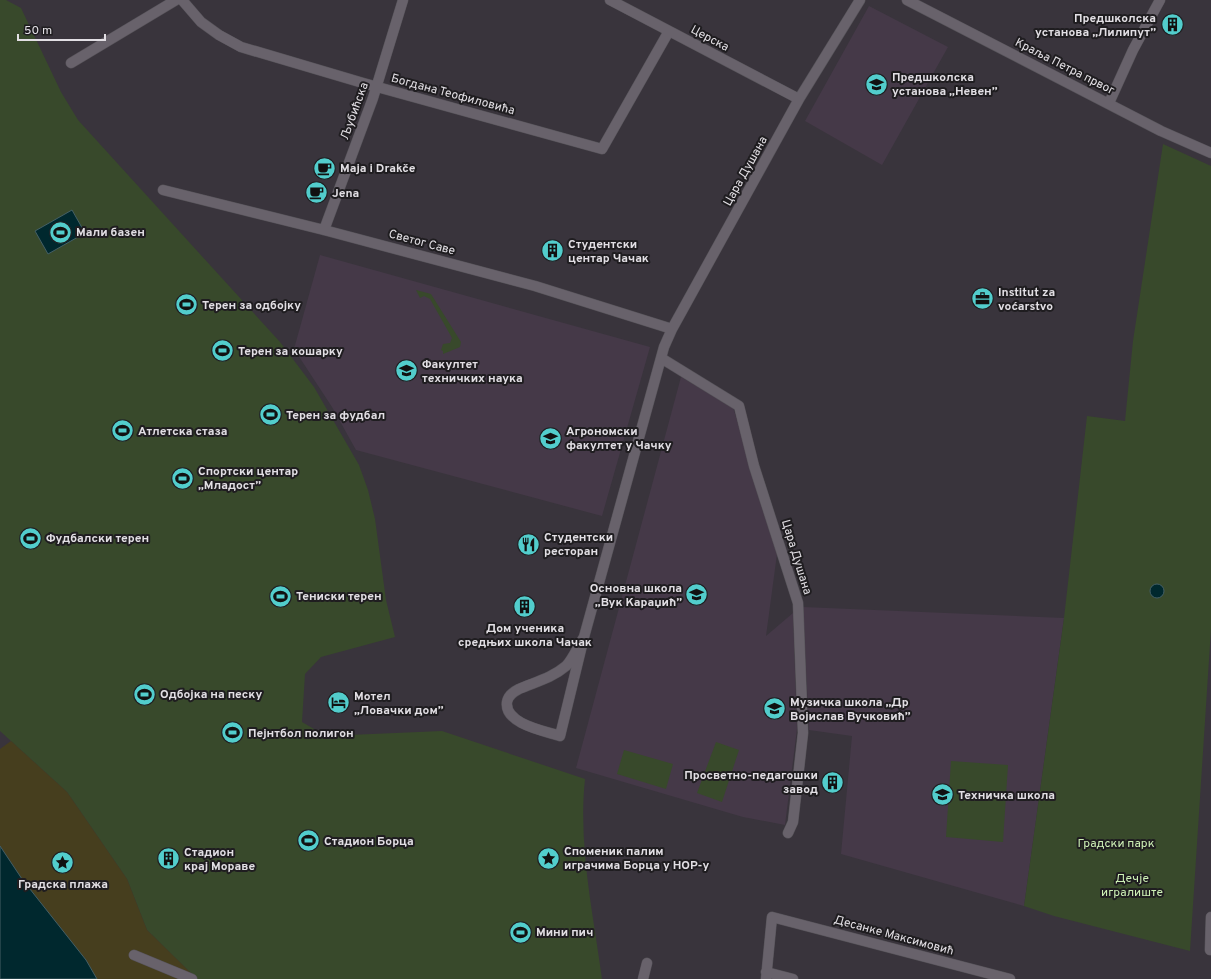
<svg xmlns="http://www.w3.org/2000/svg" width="1211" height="979" viewBox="0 0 1211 979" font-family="Overpass,sans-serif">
<rect width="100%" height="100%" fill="#39343c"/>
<!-- education -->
<path fill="#453948" d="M869 6 948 47 882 165 805 121Z
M320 255 650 347 602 516 356 450 332 407 294 349Z
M681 377 733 407 777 554 766 636 793 613 797 729 785 825 743 817 576 768Z
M803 607 1064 618 1024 906 841 854 852 736 809 730Z"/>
<!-- green -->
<path fill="#38492b" d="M0 0H6L21 8 61 92 78 120 280 342 314 387 359 465 368 490 375 519 386 600 395 637 321 657 305 674 302 722 326 736 442 731 585 779C578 846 593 912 602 979H197L147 930 127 879 67 792 0 731Z
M1163 144 1211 166V629L1190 951 1054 916 1024 906 1064 618 1087 416 1125 421 1133 341Z
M416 290 431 294 461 342 460 347 443 354V351L441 350 443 344 450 343 452 338 430 299 424 296 420 298Z
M716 742 739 750 722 802 697 793Z
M624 750 673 764 666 789 617 774Z
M951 761 1008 765 1003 842 946 837Z"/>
<!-- sand -->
<path fill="#463e1e" d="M11 741 67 792 127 879 147 930 197 979H97L86 960 22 879 0 846V749Z"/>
<!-- water -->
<path fill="#00282e" stroke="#445f65" d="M72 210 85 233 48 254 35 231Z
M1150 591a7 7 0 1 1 14 0a7 7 0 1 1-14 0Z
M0 846 22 879 86 960 97 979H0Z"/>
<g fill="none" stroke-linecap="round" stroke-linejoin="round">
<defs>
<path id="minor" d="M182 0 201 22 219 35 241 47 363 83 602 149 669 31
M610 0 799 99
M907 0 1161 131 1211 153
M71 63 176 0
M1109 103 1133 50 1160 0
M163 190 324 230 535 286 672 329
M324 230 373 98 403 0
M661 358 739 406 754 466 798 603 803 733 793 822 788 833
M584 637C578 646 573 659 566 666 552 678 535 682 519 689 513 692 508 696 507 702 504 724 545 731 560 736L584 637 664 347 672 329 799 99 860 0
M1210 950 1211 917
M134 955 192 979
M766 972 793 979
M643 979 647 963
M766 979 772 917 1010 979"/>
</defs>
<!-- minor casing -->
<use href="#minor" stroke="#565359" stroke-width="11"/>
<!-- minor -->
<use href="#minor" stroke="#68626b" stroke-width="10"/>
</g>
<!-- icons -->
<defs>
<symbol id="building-disc" viewBox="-11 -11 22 22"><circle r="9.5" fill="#52cdcc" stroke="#1f1d20"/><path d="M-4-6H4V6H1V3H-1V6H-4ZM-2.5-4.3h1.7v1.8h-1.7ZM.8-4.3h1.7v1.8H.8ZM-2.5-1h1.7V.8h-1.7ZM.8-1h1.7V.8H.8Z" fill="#111"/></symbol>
<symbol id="school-disc" viewBox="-11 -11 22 22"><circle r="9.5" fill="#52cdcc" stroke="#1f1d20"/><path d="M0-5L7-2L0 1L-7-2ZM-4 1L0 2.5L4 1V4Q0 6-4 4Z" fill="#111"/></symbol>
<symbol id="cafe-disc" viewBox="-11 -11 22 22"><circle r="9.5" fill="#52cdcc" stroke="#1f1d20"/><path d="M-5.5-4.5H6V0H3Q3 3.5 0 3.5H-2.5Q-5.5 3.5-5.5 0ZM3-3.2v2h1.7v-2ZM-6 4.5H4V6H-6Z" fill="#111"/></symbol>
<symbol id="stadium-disc" viewBox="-11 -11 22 22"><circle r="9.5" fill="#52cdcc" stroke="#1f1d20"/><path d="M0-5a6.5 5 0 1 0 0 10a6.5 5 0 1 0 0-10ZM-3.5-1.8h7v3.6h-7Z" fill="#111"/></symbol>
<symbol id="office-disc" viewBox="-11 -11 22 22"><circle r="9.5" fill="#52cdcc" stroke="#1f1d20"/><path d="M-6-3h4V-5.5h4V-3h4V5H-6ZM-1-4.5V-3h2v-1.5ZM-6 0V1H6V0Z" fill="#111"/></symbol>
<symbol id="university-disc" viewBox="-11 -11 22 22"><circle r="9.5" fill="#52cdcc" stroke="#1f1d20"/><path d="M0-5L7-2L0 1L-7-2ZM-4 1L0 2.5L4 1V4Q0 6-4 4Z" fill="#111"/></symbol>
<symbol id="restaurant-disc" viewBox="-11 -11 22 22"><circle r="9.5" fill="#52cdcc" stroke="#1f1d20"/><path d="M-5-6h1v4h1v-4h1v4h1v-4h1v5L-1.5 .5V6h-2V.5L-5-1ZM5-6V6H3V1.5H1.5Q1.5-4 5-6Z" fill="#111"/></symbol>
<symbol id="hotel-disc" viewBox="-11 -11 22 22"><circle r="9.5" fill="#52cdcc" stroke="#1f1d20"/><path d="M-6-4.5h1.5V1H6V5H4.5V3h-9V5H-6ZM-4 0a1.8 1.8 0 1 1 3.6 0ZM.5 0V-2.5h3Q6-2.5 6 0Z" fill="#111"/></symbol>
<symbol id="sight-disc" viewBox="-11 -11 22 22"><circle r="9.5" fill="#52cdcc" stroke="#1f1d20"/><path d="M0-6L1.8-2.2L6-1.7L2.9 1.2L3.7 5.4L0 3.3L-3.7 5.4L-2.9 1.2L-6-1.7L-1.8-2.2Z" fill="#111"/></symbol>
</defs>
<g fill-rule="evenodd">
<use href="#building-disc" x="1160" y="12" width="25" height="25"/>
<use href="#school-disc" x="864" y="72" width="25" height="25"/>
<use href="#cafe-disc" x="312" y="156" width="25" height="25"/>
<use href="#cafe-disc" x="304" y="180" width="25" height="25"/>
<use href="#stadium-disc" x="48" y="220" width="25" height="25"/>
<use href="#building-disc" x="540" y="238" width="25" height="25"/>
<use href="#office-disc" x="970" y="286" width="25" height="25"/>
<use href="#stadium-disc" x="174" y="292" width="25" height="25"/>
<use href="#stadium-disc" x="210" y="338" width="25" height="25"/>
<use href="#university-disc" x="394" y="358" width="25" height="25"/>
<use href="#stadium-disc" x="258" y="402" width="25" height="25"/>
<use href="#stadium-disc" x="110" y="418" width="25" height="25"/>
<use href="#university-disc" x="538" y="426" width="25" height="25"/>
<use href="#stadium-disc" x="170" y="466" width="25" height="25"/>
<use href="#stadium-disc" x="18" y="526" width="25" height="25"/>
<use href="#restaurant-disc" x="516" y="532" width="25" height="25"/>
<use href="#school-disc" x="684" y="582" width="25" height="25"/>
<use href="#stadium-disc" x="268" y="584" width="25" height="25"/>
<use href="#building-disc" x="512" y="594" width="25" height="25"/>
<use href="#stadium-disc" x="132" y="682" width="25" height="25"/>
<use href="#hotel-disc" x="326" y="690" width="25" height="25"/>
<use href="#school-disc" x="762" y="696" width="25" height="25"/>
<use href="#stadium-disc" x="220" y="720" width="25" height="25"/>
<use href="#building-disc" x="820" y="770" width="25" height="25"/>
<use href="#school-disc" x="930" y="782" width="25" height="25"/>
<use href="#stadium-disc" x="296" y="828" width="25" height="25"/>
<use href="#sight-disc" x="536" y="846" width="25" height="25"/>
<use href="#building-disc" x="156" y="846" width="25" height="25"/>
<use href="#sight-disc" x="50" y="850" width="25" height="25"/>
<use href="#stadium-disc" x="508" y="920" width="25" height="25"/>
</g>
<g text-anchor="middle" stroke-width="4" stroke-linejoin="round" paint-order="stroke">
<!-- poi labels -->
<g font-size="12" font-weight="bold" fill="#e2dfe4" stroke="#1f1d20" text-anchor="start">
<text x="1156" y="22" text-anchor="end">Предшколска<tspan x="1156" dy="14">установа „Лилипут”</tspan></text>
<text x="892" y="81">Предшколска<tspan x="892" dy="14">установа „Невен”</tspan></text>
<text x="340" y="172">Maja i Drakče</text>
<text x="332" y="197">Jena</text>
<text x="76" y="236">Мали базен</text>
<text x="568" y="248">Студентски<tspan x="568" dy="14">центар Чачак</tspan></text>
<text x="998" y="296">Institut za<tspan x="998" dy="14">voćarstvo</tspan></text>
<text x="202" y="309">Терен за одбојку</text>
<text x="238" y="355">Терен за кошарку</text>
<text x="422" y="368">Факултет<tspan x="422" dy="14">техничких наука</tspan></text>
<text x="286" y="419">Терен за фудбал</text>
<text x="138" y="435">Атлетска стаза</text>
<text x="566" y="435">Агрономски<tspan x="566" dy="14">факултет у Чачку</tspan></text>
<text x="198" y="475">Спортски центар<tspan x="198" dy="14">„Младост”</tspan></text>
<text x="544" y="541">Студентски<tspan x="544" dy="14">ресторан</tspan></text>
<text x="46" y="542">Фудбалски терен</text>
<text x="682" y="592" text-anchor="end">Основна школа<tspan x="682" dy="14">„Вук Караџић”</tspan></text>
<text x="296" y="600">Тениски терен</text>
<text x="525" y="632" text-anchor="middle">Дом ученика<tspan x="525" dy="14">средњих школа Чачак</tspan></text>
<text x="160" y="698">Одбојка на песку</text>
<text x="354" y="700">Мотел<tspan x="354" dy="14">„Ловачки дом”</tspan></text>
<text x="790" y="706">Музичка школа „Др<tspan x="790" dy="14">Војислав Вучковић”</tspan></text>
<text x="248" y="737">Пејнтбол полигон</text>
<text x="818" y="779" text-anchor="end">Просветно-педагошки<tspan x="818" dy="14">завод</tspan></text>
<text x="958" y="799">Техничка школа</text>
<text x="324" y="845">Стадион Борца</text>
<text x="564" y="855">Споменик палим<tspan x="564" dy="14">играчима Борца у НОР-у</tspan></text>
<text x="184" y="856">Стадион<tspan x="184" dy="14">крај Мораве</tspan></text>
<text x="63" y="888" text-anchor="middle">Градска плажа</text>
<text x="536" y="936">Мини пич</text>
</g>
<!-- street labels -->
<g font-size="12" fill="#e2dfe4" stroke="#1f1d20">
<text transform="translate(710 38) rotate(28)" y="4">Церска</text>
<text transform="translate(1065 66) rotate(27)" y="4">Краља Петра првог</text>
<text transform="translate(453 94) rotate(15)" y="4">Богдана Теофиловића</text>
<text transform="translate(354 111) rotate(-70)" y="4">Љубићска</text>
<text transform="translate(745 171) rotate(-61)" y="4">Цара Душана</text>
<text transform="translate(422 242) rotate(15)" y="4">Светог Саве</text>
<text transform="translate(797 557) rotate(73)" y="4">Цара Душана</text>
<text transform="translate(894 935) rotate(15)" y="4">Десанке Максимовић</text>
</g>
<!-- park labels -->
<g font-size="12" fill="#cef1b6" stroke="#1f1d20">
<text x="1116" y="847">Градски парк</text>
<text x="1132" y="882">Дечје<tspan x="1132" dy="14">игралиште</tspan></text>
</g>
</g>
<!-- scale -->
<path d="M18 34v6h87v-6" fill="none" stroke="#e2dfe4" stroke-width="2"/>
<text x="24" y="34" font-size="12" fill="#e2dfe4" stroke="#1f1d20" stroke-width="3" paint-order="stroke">50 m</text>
</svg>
